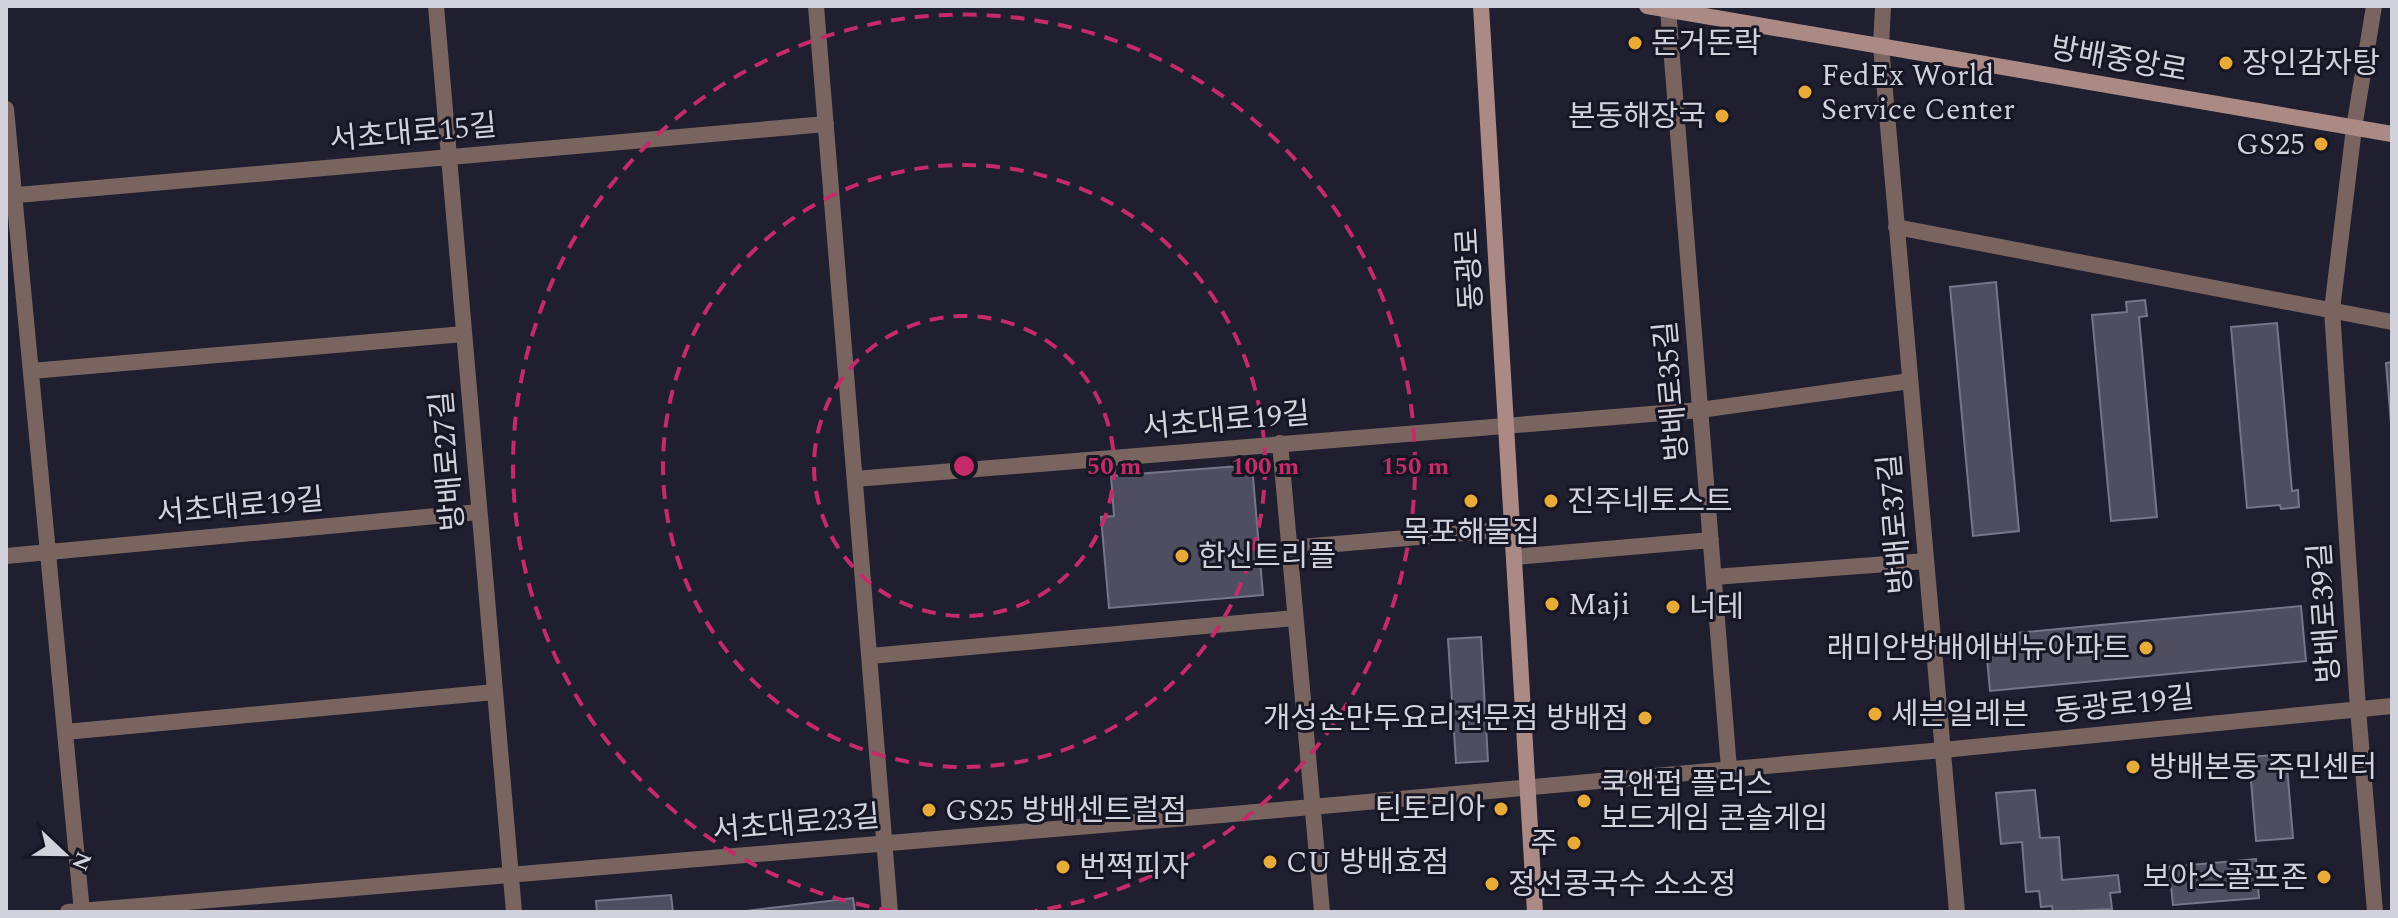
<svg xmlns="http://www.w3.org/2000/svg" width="2398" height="918" viewBox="0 0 2398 918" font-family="Spectral,'Noto Sans KR',serif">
<rect width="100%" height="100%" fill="#1f1f2f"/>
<!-- building -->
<path fill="#4f4e60" stroke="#777589" stroke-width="2" d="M1996 282 2019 531 1973 536 1950 287Z
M2145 300 2147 316 2139 317 2157 517 2111 521 2092 315 2127 312 2126 302Z
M2277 323 2292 491 2298 490 2299 507 2281 509 2280 505 2247 508 2231 327Z
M2392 362V435L2386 363Z
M1252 465 1263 595 1109 608 1101 517 1114 516 1111 476Z
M2301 606 2306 661 1990 691 1985 636Z
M1481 637 1488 761 1456 763 1448 639Z
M2286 754 2293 838 2256 841 2249 757Z
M2035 790 2040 838 2059 837 2062 880 2118 875 2120 892 2110 893 2112 909 2053 912 2052 906 2041 907 2039 891 2026 892 2022 842 2001 844 1996 793Z
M2256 859 2259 898 2173 905 2169 867Z
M671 895 673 912H597L596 901Z
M853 898 855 912H738Z"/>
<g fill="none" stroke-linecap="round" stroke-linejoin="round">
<!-- street -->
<path stroke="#796460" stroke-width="16" d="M436 6 514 912
M816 6 890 912
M1883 6 1881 46 1957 912
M2374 6 2354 128 2332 310 2358 709 2375 912
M1668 9 1729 769
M6 109 82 912
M6 196 826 124
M1896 227 2392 322
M31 371 464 334
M1280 443 1322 912
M855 479 1700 410 1910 381
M1289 548 1512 529
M6 556 479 512
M1514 557 1711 540
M1714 577 1926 561
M870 656 1295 618
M65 732 495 692
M68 912 1222 815 1943 750 2392 706"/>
<!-- secondary -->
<path stroke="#ab8984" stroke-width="16" d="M1481 6 1535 912
M1647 6 2392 134"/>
</g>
<!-- distance rings -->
<g fill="none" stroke="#c42b68" stroke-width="4" stroke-dasharray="14 10">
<circle cx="964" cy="466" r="150"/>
<circle cx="964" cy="466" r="301"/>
<path d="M893 911A451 451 0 1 1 1035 911"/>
</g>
<!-- markers -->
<g fill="#e8ab37" stroke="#161625" stroke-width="3">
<circle cx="1635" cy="43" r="8"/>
<circle cx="2226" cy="63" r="8"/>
<circle cx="1805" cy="92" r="8"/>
<circle cx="1722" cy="116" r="8"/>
<circle cx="2321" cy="144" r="8"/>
<circle cx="1471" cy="501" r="8"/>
<circle cx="1551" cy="501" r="8"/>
<circle cx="1182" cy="556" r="8"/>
<circle cx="1552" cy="604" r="8"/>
<circle cx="1673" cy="607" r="8"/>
<circle cx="2146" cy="648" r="8"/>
<circle cx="1875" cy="714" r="8"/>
<circle cx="1645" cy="718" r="8"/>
<circle cx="2133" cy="767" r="8"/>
<circle cx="1584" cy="801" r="8"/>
<circle cx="1501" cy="809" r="8"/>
<circle cx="929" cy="810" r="8"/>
<circle cx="1574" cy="843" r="8"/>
<circle cx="1270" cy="862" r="8"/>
<circle cx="1063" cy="867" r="8"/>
<circle cx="2324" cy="877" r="8"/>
<circle cx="1492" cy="884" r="8"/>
</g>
<g text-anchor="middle" stroke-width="6" stroke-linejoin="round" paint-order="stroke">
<!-- poi labels -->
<g font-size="30" fill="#d2d2dd" stroke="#161625" text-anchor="start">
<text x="1651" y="53">돈거돈락</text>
<text x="2242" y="73">장인감자탕</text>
<text x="1821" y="85">FedEx World<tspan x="1821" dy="34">Service Center</tspan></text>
<text x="1706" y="126" text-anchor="end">본동해장국</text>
<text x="2305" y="154" text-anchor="end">GS25</text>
<text x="1567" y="511">진주네토스트</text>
<text x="1471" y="542" text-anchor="middle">목포해물집</text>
<text x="1198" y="566">한신트리플</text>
<text x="1568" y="614">Maji</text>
<text x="1689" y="617">너테</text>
<text x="2130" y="658" text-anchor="end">래미안방배에버뉴아파트</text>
<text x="1891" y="724">세븐일레븐</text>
<text x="1629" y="728" text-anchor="end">개성손만두요리전문점 방배점</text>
<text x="2149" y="777">방배본동 주민센터</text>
<text x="1600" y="794">쿡앤펍 플러스<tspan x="1600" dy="34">보드게임 콘솔게임</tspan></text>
<text x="1485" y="819" text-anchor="end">틴토리아</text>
<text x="945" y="820">GS25 방배센트럴점</text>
<text x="1558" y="853" text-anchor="end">주</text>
<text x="1286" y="872">CU 방배효점</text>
<text x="1079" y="877">번쩍피자</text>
<text x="2308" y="887" text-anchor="end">보아스골프존</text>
<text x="1508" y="894">정선콩국수 소소정</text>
</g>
<!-- street labels -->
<g font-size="30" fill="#d2d2dd" stroke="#161625">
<text transform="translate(2119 59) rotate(10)" y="10">방배중앙로</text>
<text transform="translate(413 132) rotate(-5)" y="10">서초대로15길</text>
<text transform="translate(1469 269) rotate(-93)" y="10">동광로</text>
<text transform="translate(1671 391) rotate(-95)" y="10">방배로35길</text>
<text transform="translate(1226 420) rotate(-5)" y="10">서초대로19길</text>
<text transform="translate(447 461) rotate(-95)" y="10">방배로27길</text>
<text transform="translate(240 506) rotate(-5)" y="10">서초대로19길</text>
<text transform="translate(1895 524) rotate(-95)" y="10">방배로37길</text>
<text transform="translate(2324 613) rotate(-94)" y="10">방배로39길</text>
<text transform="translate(2124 704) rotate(-6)" y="10">동광로19길</text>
<text transform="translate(796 823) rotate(-5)" y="10">서초대로23길</text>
</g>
</g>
<circle cx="964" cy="466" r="12" fill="#c42b68" stroke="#161625" stroke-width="4"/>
<g font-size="24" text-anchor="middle" font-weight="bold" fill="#c42b68" stroke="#161625" stroke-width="6" stroke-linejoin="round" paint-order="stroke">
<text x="1114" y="474">50 m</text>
<text x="1265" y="474">100 m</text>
<text x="1415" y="474">150 m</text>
</g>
<!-- border -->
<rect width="2398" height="918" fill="none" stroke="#d2d2dd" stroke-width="16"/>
<!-- north arrow -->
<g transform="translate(64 854) rotate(112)" stroke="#161625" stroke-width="6" paint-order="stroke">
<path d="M0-6L14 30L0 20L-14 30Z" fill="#d2d2dd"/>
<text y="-12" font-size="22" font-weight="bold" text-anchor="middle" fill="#d2d2dd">N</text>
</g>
</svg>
